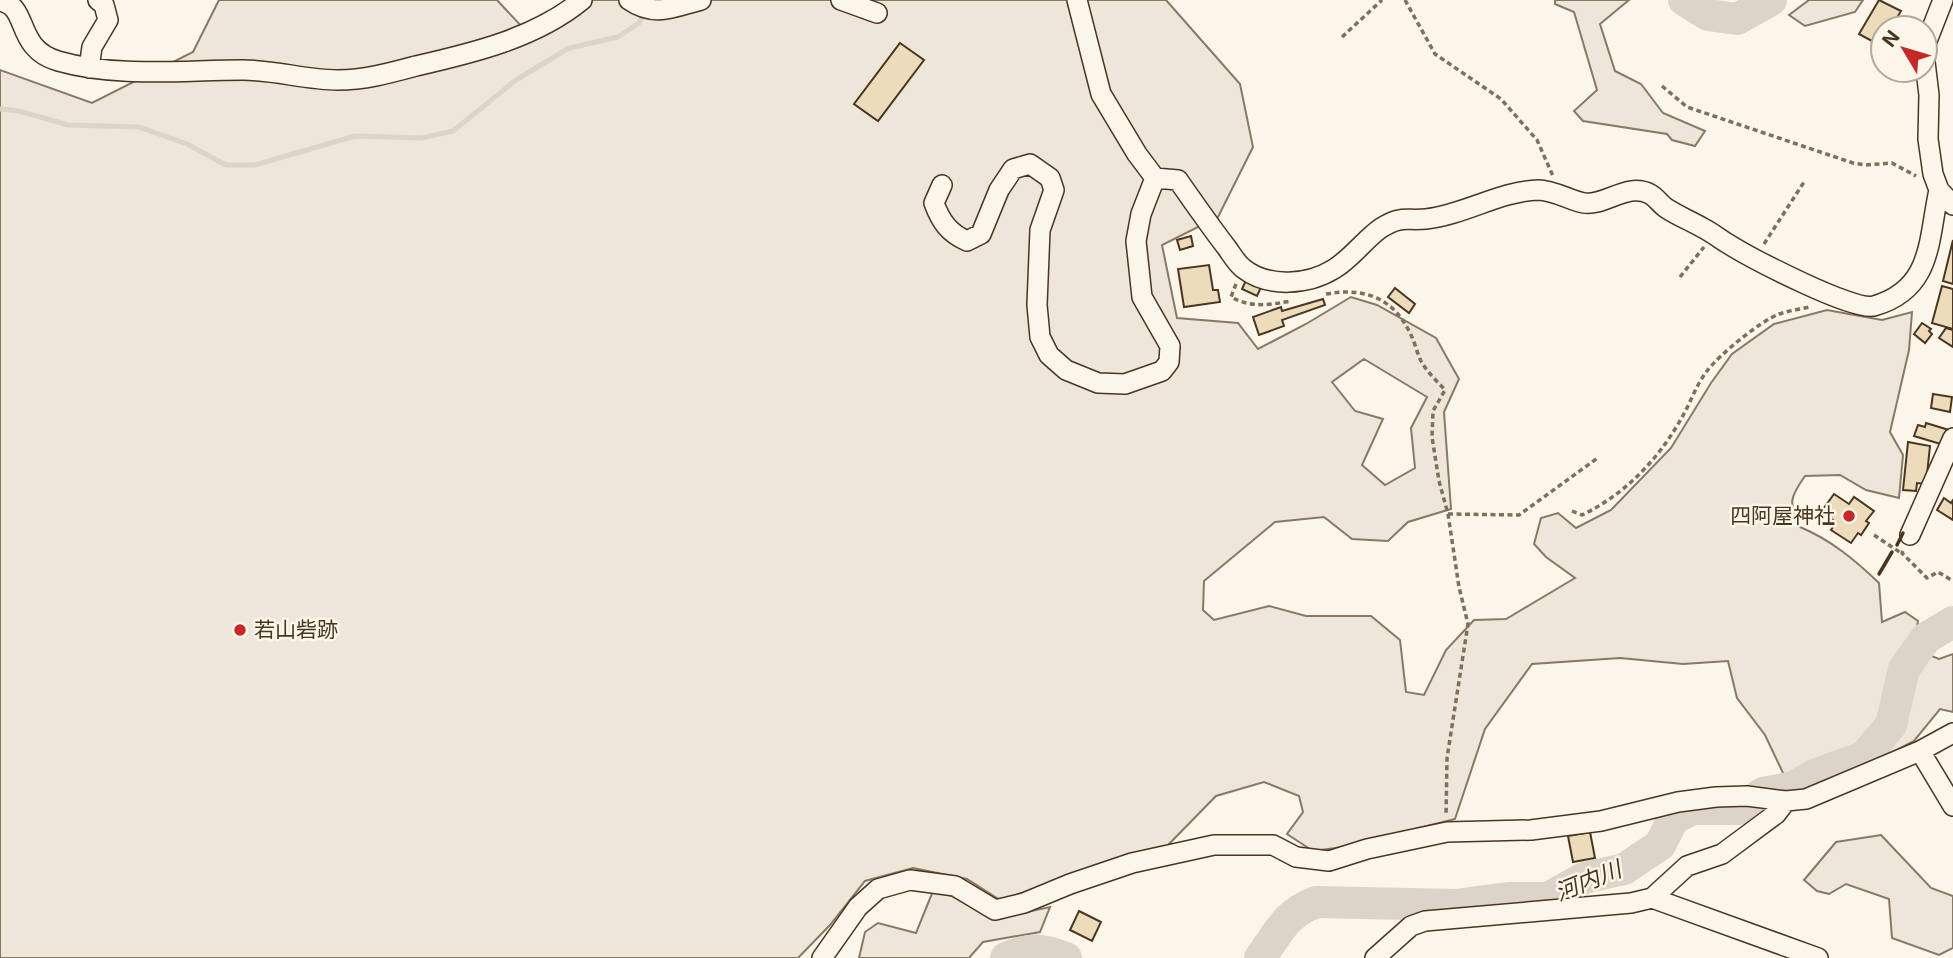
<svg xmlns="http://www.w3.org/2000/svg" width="1953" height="958" viewBox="0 0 1953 958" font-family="Inter,'Noto Sans JP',sans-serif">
<rect width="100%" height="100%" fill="#fbf6e9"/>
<!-- green -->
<path fill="#ede6d9" stroke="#887966" stroke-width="2" fill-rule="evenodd" d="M219 0H497L523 28 578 15 592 0H1166L1240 84 1253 147 1218 217 1162 245 1177 318 1238 323 1258 349 1306 324 1351 297 1377 305 1436 338 1459 379 1444 412 1451 509 1408 522 1388 541 1352 539 1324 517 1275 522 1204 581 1203 610 1214 620 1269 606 1306 616H1371L1400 640 1406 692 1424 695 1446 650 1474 620 1506 619 1575 578 1546 557 1534 544 1541 518 1558 513 1576 528 1611 510 1671 448 1711 383 1732 354 1774 324 1827 310 1882 320 1912 312 1909 350 1890 432 1903 455 1899 498 1866 490 1840 475 1805 476C1790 497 1788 503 1800 527 1831 540 1855 560 1879 583L1882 622 1905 612 1918 621 1914 649 1939 659 1953 654V712L1940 709 1914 741 1876 761 1808 789 1783 773 1765 735 1737 698 1728 661 1683 664 1620 658 1532 664 1485 729 1455 819 1343 847 1313 851 1287 834 1303 812 1299 796 1264 782 1216 796 1167 846 1000 900 967 879 913 868 865 881 830 925 798 958H0V70L92 103 193 52ZM1364 359 1427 397 1411 428 1415 468 1385 485 1362 465 1383 419 1355 411 1332 382Z
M1555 0H1629L1600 24 1615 71 1641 84 1663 113 1705 131 1695 146 1672 140 1667 134 1583 121 1574 111 1597 90 1574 12 1555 4Z
M1809 0H1863L1855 12 1805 26 1789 15Z
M1881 835 1931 888 1953 896V948L1939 955 1892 938 1889 899 1846 884 1829 894 1817 891 1804 880 1836 842Z
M933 891 956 897 993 919 1050 907 1040 932 983 942 969 958H859L865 932 878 923 916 933Z"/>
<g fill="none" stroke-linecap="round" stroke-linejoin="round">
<!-- stream -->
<path stroke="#dcd4c6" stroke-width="5" d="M0 109 19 111 68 125 139 127 187 144 226 165H255L355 136 422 138 453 131 516 80 569 48 618 37 639 23 645 12"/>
<!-- river -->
<path stroke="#dcd4c6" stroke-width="32" d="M1684 0 1708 15 1737 19 1771 0
M1006 958C1030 947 1042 949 1066 958
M1260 958C1279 932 1285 914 1316 902L1455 905 1508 898H1548L1584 878 1624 869 1660 845 1673 819 1693 809H1740L1763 793 1794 787 1814 775 1864 757 1891 725 1904 669 1926 638 1953 622"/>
</g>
<!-- building -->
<path fill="#ecdcbc" stroke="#4a3520" stroke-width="2" d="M1879 0 1901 11 1891 28H1883V42L1881 46 1859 34Z
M900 43 924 60 878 121 854 104Z
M1191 236 1193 246 1180 250 1177 240Z
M1953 240V284L1943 281Z
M1209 265 1213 290H1218L1220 302 1184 307 1178 269Z
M1247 278 1262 285 1257 296 1242 289Z
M1942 286 1953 289V329L1932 323Z
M1395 288 1415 304 1409 313 1388 297Z
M1323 299 1325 305 1282 320 1284 326 1259 335 1253 317 1281 307 1282 311Z
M1922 323 1931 329 1929 331 1932 334 1925 343 1914 334Z
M1946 328 1953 330V347L1939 338Z
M1933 394 1952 397 1950 412 1931 408Z
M1926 423 1949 430 1944 445 1914 436 1918 425 1925 427Z
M1908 442 1930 446 1926 484 1917 483 1916 491 1903 490Z
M1834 494 1849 504 1854 497 1874 511 1866 521 1869 523 1861 535 1858 533 1851 543 1831 530 1836 522 1821 512Z
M1944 498 1951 503 1953 500V520L1937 510Z
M1590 832 1595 858 1573 862 1568 836Z
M1079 911 1101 922 1092 941 1070 930Z"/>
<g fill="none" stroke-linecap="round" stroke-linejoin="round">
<defs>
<path id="minor" d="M629 0C655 18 674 7 701 0
M841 0 877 13
M1077 0 1101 94 1137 154 1155 178 1178 180C1194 203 1210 226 1227 248 1232 255 1237 264 1244 269 1269 288 1308 285 1334 269 1352 258 1365 239 1381 228 1402 215 1405 221 1426 219 1464 215 1500 191 1538 190 1554 190 1571 201 1584 203 1606 206 1627 182 1650 194 1656 197 1660 204 1666 208 1678 216 1691 221 1703 228 1713 233 1721 240 1730 245 1751 258 1854 312 1874 306 1933 289 1928 240 1939 190
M0 1C30 6 14 48 58 61 117 78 182 70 243 70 275 70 306 80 338 80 365 80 390 73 416 66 473 53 536 38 582 0
M1925 46 1943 0
M1925 62 1929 95 1928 139 1933 174 1939 190 1953 205
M89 68 92 47 108 20 104 5 98 0
M942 185 934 203C941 222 949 233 967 241L981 234 999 190 1013 169 1030 164 1050 178 1054 190 1040 230 1037 305 1040 337 1049 355 1066 370 1098 383 1125 384 1162 371 1169 362 1170 346 1142 297 1136 241 1141 214 1155 178
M1910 535 1953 438
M1920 751 1953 806
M1652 898 1818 958
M822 958 858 907 878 889 910 880 955 886 995 910 1024 903 1070 884 1132 863 1214 845H1273L1296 857 1329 861 1367 849 1447 832 1531 830 1601 821 1678 802 1716 797 1747 796 1786 801 1806 799 1920 751 1953 733
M1375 958 1411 926 1425 921 1631 903 1652 898 1687 866 1722 854 1776 814 1786 801"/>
</defs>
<!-- minor casing -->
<use href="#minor" stroke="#4a3520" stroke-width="22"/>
<!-- path -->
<path stroke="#7f6f5c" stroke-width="3.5" stroke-dasharray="5 3.5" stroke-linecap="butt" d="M1405 0 1435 54 1501 99 1537 140 1553 176
M1342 37 1382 0
M1662 86 1687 107 1853 163 1865 165 1892 163 1916 176
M1764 244 1804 182
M1680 277 1704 247
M1236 284 1231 297C1251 308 1269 305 1291 301
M1326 294C1365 287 1394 298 1411 335 1415 343 1417 353 1421 361 1427 372 1437 381 1445 390L1433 411 1432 437 1439 481 1448 514 1459 587 1468 624 1447 758 1446 816
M1572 511 1582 515C1624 495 1658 460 1681 419 1690 404 1696 385 1707 371 1719 355 1759 322 1779 314 1788 311 1800 309 1810 307
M1448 514 1519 515 1599 457
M1874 535 1901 553
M1903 551 1902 553 1927 578 1938 572 1953 581"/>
<!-- minor -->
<use href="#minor" stroke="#fbf6e9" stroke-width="19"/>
<!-- wall -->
<path stroke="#4a3520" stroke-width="3.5" d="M1897 545 1903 533
M1879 574 1892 552"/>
</g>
<!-- markers -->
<g fill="#c62828" stroke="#fbf6e9" stroke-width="2.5">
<circle cx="1849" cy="516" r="7"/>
<circle cx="240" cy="630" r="7"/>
</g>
<g text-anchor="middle" stroke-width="5" stroke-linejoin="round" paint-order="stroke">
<!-- poi labels -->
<g font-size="21" fill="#4a3520" stroke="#fbf6e9" text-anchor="end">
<text x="1835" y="523">四阿屋神社</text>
<text x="254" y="637" text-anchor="start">若山砦跡</text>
</g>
<!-- water labels -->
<g font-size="23" font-style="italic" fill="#4a3520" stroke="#fbf6e9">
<text transform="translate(1588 881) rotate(-22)" y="8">河内川</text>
</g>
</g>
<!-- north arrow -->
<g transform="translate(1904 49) rotate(308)"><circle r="33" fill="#fbf6e9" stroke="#b4a999" stroke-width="2"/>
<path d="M0-5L12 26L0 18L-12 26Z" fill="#c62828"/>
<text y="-10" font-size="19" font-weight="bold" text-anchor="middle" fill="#4a3520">N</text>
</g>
</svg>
